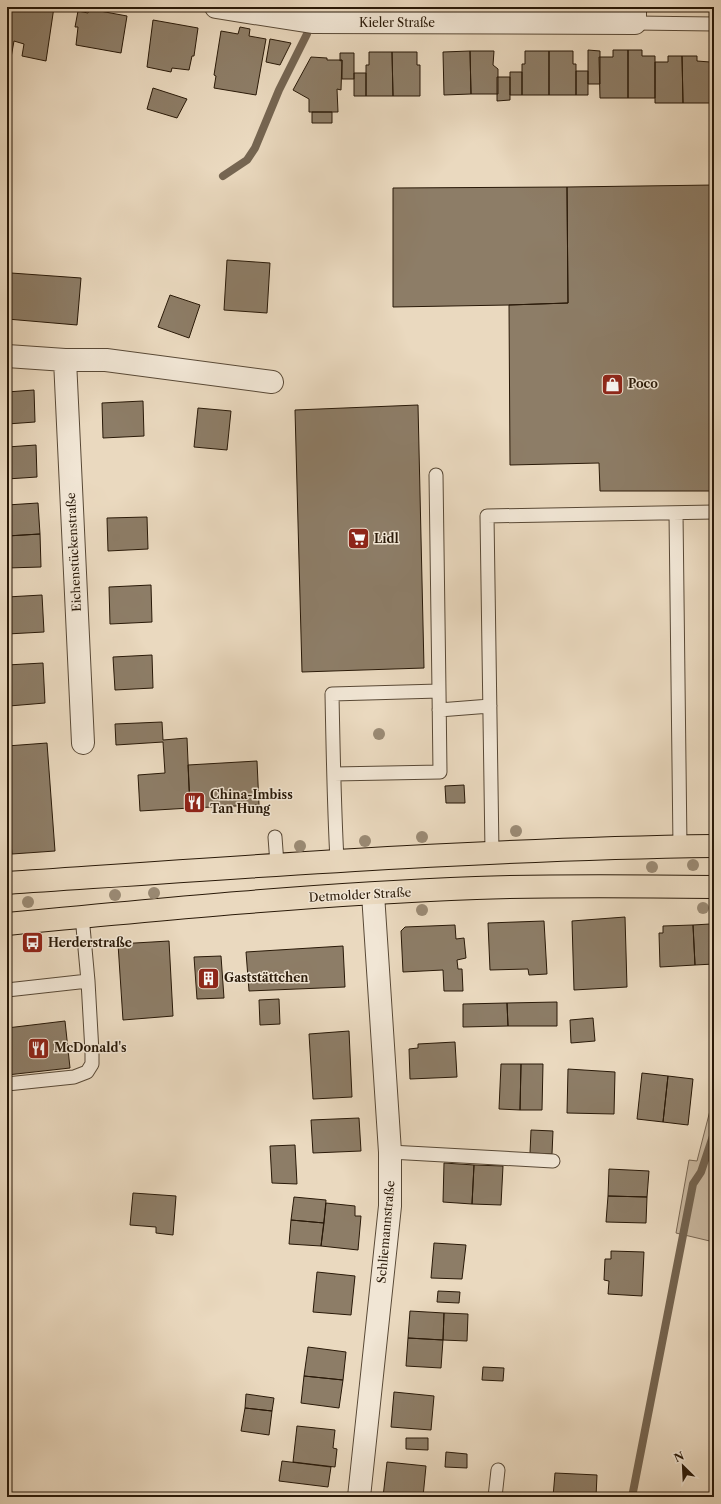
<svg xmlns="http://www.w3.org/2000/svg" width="721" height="1504" viewBox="0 0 721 1504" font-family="'Libre Caslon Text',serif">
<rect width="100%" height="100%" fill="#ead9bf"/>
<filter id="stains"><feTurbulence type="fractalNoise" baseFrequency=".005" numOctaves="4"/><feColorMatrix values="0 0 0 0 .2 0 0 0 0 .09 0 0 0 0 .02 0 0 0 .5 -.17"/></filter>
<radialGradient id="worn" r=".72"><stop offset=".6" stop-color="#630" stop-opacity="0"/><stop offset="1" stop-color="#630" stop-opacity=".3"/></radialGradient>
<!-- green -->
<path fill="#c9b8a0" stroke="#796854" d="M714 1095V1242L676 1233 689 1160 697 1161Z"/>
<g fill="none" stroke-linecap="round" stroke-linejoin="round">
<!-- stream -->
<path stroke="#756551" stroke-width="8" d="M223 176 247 160 255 148 279 90 307 34
M632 1497 693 1184 701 1172 714 1133"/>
</g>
<!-- building -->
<path fill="#8d7d67" stroke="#291908" d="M7 7H54L46 61 22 56 24 44 14 41 7 80Z
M89 9 127 16 121 53 76 45 78 27H75L78 11 88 13Z
M153 20 198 28 194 56H192L189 70 172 68 171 72 147 67Z
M240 27 250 29 249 36 266 39 256 95 214 88 216 76 214 75 221 31 238 34Z
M270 39 291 43 280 65 266 62Z
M588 50 600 51V84H588Z
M613 50H628V98H600L599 57H613Z
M628 50H642V56H655V98H628Z
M470 51 471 94 444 95 443 52Z
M470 51H494L493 65 498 69V94H471Z
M525 51H549V95H522V64H525Z
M549 51H573V64H576V95H549Z
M369 52H392L393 96H366V65H369Z
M392 52H417V65H420V96H393Z
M340 53H354V79H342V60L340 61Z
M668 56H682L683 103H655V62H668Z
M682 56H697V61L710 62V103H683Z
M710 56H714V97H710Z
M311 57 327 58V60H342L341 90 337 89 338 112H309V99L293 90Z
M576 71H588V95H576Z
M510 72H522V95H510Z
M354 73H366V96H354Z
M497 77H510V100L497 101Z
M153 88 187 99 177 118 147 109Z
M312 112H332V123H312Z
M714 185V491H600L599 463 510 465 509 305 568 303 567 187Z
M567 187 568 303 509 305 393 307V188Z
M227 260 270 263 267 313 224 310Z
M11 273 81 278 77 325 7 319Z
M170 295 200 305 189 338 158 327Z
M34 390 35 422 7 424V392Z
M143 401 144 436 103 438 102 403Z
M418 405 424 668 302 672 295 410Z
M198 408 231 411 227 450 194 447Z
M36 445 37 477 7 479V447Z
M38 503 40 534 7 536V505Z
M147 517 148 549 108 551 107 518Z
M40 534 41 567 7 568V536Z
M151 585 152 622 110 624 109 587Z
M42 595 44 632 7 634V597Z
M152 655 153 688 115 690 113 657Z
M43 663 45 703 9 706 7 665Z
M162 722 163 740 187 738 190 808 140 811 138 775 165 773 163 742 116 745 115 724Z
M47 743 55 851 12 854 11 843H7V746Z
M257 761 259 805 190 808 188 765Z
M464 785 465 803H446L445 786Z
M625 917 627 987 574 990 572 921Z
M544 921 547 974 529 975 528 969 490 970 488 923Z
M710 924 711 930H714V964L695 965 693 925Z
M455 925 456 939 464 938 466 958 457 960 458 969H462L463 991H444L443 970 403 972 401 931 405 927Z
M693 925 695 965 660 967 659 933H663V926Z
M169 941 173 1016 123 1020 118 944Z
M343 946 345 987 249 991 246 952Z
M221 956 224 998 197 999 194 957Z
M279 999 280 1024 260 1025 259 1000Z
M557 1002V1026H508L507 1003Z
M507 1003 508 1026 463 1027V1004Z
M593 1018 595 1041 571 1043 570 1020Z
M65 1021 70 1068 7 1075V1028Z
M349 1031 352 1097 313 1099 309 1034Z
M455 1042 457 1077 410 1079 409 1049 418 1048V1044Z
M501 1064H521L520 1110 499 1109Z
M521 1064H543L542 1110H520Z
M568 1069 615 1072 614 1114 567 1113Z
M642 1073 668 1076 663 1122 637 1119Z
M668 1076 693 1079 688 1125 663 1122Z
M359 1118 361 1151 313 1153 311 1120Z
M531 1130 553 1131 552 1154 530 1153Z
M295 1145 297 1184 272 1183 270 1146Z
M444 1163 474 1165 472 1204 443 1202Z
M474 1165 503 1166 501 1205 472 1204Z
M609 1169 649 1171 647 1197 608 1196Z
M133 1193 176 1196 173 1235 156 1233V1227L130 1225Z
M608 1196 647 1197 646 1223 606 1222Z
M294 1197 326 1200 324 1223 291 1220Z
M326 1203 355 1206V1216H361L358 1250 321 1246Z
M291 1220 324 1223 321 1246 289 1244Z
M434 1243 466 1245 462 1279 431 1278Z
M611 1251 644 1252 642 1296 608 1294 609 1281 604 1280 605 1259H611Z
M317 1272 355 1276 351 1315 313 1312Z
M438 1291 460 1292 459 1303 437 1302Z
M410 1311 444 1313 443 1340 408 1338Z
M444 1313 468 1314 467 1341 443 1340Z
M408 1338 443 1340 441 1368 406 1366Z
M308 1347 346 1352 343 1380 304 1376Z
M483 1367 504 1368 503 1381 482 1380Z
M304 1376 343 1380 339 1408 301 1403Z
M394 1392 434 1396 431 1430 391 1427Z
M246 1394 274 1398 272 1411 245 1408Z
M245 1408 272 1411 269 1435 241 1431Z
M297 1426 335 1430 333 1448 337 1449 335 1467 293 1462Z
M406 1438H428V1450L406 1449Z
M446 1452 467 1454V1468L445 1467Z
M282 1461 331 1467 328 1487 279 1481Z
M387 1462 426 1466 423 1497H383Z
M555 1473 597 1475 596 1497H553Z"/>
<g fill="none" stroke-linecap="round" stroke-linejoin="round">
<defs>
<path id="service" d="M635 23 714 24
M436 475 439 691
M676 513 680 847
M439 710 490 706
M334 774 440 772 439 691 332 694C333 749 334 805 337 860
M275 837 277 864
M492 852 487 516 714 512
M7 990 88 981 82 916
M7 1084 74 1077 87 1072 92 1064V1052L88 981
M390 1152 553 1161
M495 1497 498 1470"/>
<path id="minor" d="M216 7 312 22 635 23V7
M7 356 65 360H106L272 382
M65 360 83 743
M359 1497 390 1206V1152L373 894"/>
<path id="primary" d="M7 883C243 867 478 849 714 846
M7 924C163 909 319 894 476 888 555 885 634 886 714 887"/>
</defs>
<!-- service casing -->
<use href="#service" stroke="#594936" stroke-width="15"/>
<!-- minor casing -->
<use href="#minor" stroke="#594936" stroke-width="24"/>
<!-- primary casing -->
<use href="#primary" stroke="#291908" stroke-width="24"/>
<!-- service -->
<use href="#service" stroke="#f1e6d5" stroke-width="13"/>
<!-- minor -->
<use href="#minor" stroke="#f1e6d5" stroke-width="22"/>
<!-- primary -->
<use href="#primary" stroke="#ead9bf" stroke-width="22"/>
</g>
<!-- trees -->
<g fill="#9a8a74">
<circle cx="379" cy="734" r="6"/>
<circle cx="516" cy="831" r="6"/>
<circle cx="422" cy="837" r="6"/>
<circle cx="365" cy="841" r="6"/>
<circle cx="300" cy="846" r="6"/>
<circle cx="693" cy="865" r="6"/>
<circle cx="652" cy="867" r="6"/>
<circle cx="154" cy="893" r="6"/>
<circle cx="115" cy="895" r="6"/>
<circle cx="28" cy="902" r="6"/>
<circle cx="703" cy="908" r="6"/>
<circle cx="422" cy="910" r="6"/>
</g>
<!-- icons -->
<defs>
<symbol id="shop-square" viewBox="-11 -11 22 22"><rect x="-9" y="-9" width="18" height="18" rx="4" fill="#8f2418" stroke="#f1e6d5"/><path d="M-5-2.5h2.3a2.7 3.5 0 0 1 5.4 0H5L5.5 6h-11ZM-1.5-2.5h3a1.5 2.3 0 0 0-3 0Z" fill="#fff"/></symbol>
<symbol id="supermarket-square" viewBox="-11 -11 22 22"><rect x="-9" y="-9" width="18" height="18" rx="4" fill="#8f2418" stroke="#f1e6d5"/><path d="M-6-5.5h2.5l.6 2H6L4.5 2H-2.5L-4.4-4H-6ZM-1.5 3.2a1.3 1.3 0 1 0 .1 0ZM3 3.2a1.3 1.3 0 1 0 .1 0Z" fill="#fff"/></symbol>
<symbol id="restaurant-square" viewBox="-11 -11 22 22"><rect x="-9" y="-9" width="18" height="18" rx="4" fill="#8f2418" stroke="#f1e6d5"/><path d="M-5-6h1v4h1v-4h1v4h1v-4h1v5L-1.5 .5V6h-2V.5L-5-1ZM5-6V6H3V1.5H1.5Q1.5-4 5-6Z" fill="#fff"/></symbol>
<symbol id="bus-square" viewBox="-11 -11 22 22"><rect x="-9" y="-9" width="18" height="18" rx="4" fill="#8f2418" stroke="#f1e6d5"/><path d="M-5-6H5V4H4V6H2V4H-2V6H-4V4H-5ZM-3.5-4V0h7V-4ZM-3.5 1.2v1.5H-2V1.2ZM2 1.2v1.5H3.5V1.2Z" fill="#fff"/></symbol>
<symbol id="building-square" viewBox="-11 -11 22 22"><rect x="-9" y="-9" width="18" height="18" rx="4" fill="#8f2418" stroke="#f1e6d5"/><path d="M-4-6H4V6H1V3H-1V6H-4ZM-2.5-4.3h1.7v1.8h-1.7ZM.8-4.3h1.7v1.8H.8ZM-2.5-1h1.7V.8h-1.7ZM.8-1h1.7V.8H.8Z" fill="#fff"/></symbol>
</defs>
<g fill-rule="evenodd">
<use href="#shop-square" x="600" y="372" width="25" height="25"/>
<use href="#supermarket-square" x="346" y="526" width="25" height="25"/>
<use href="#restaurant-square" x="182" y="790" width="25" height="25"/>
<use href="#bus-square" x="20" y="930" width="25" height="25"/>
<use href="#building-square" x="196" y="966" width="25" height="25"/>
<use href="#restaurant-square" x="26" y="1036" width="25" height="25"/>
</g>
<g text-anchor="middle" stroke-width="3" stroke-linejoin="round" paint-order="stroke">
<!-- street labels -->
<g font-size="12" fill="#291908" stroke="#f1e6d5">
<text x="397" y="27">Kieler Straße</text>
<text transform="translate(74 552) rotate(-93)" y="4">Eichenstückenstraße</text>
<text transform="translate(360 895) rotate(-3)" y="4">Detmolder Straße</text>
<text transform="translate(386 1232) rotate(-85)" y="4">Schliemannstraße</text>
</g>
<!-- poi labels -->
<g font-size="12" font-weight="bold" fill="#291908" stroke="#f1e6d5" text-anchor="start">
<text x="628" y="388">Poco</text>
<text x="374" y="543">Lidl</text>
<text x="210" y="799">China-Imbiss<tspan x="210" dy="14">Tan Hung</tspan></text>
<text x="48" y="947">Herderstraße</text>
<text x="224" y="982">Gaststättchen</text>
<text x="54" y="1052">McDonald's</text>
</g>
</g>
<!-- margin -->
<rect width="721" height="1504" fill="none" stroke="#ead9bf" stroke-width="24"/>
<rect x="8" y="8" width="705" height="1488" fill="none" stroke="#291908" stroke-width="2"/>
<rect x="12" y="12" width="697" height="1480" fill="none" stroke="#291908"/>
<!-- north arrow -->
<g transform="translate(683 1466) rotate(336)" stroke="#f1e6d5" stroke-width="3" paint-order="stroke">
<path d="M0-3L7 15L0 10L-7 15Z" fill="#291908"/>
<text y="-6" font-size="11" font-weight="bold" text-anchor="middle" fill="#291908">N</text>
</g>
<rect width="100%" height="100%" filter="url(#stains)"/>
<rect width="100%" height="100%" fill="url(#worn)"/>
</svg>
